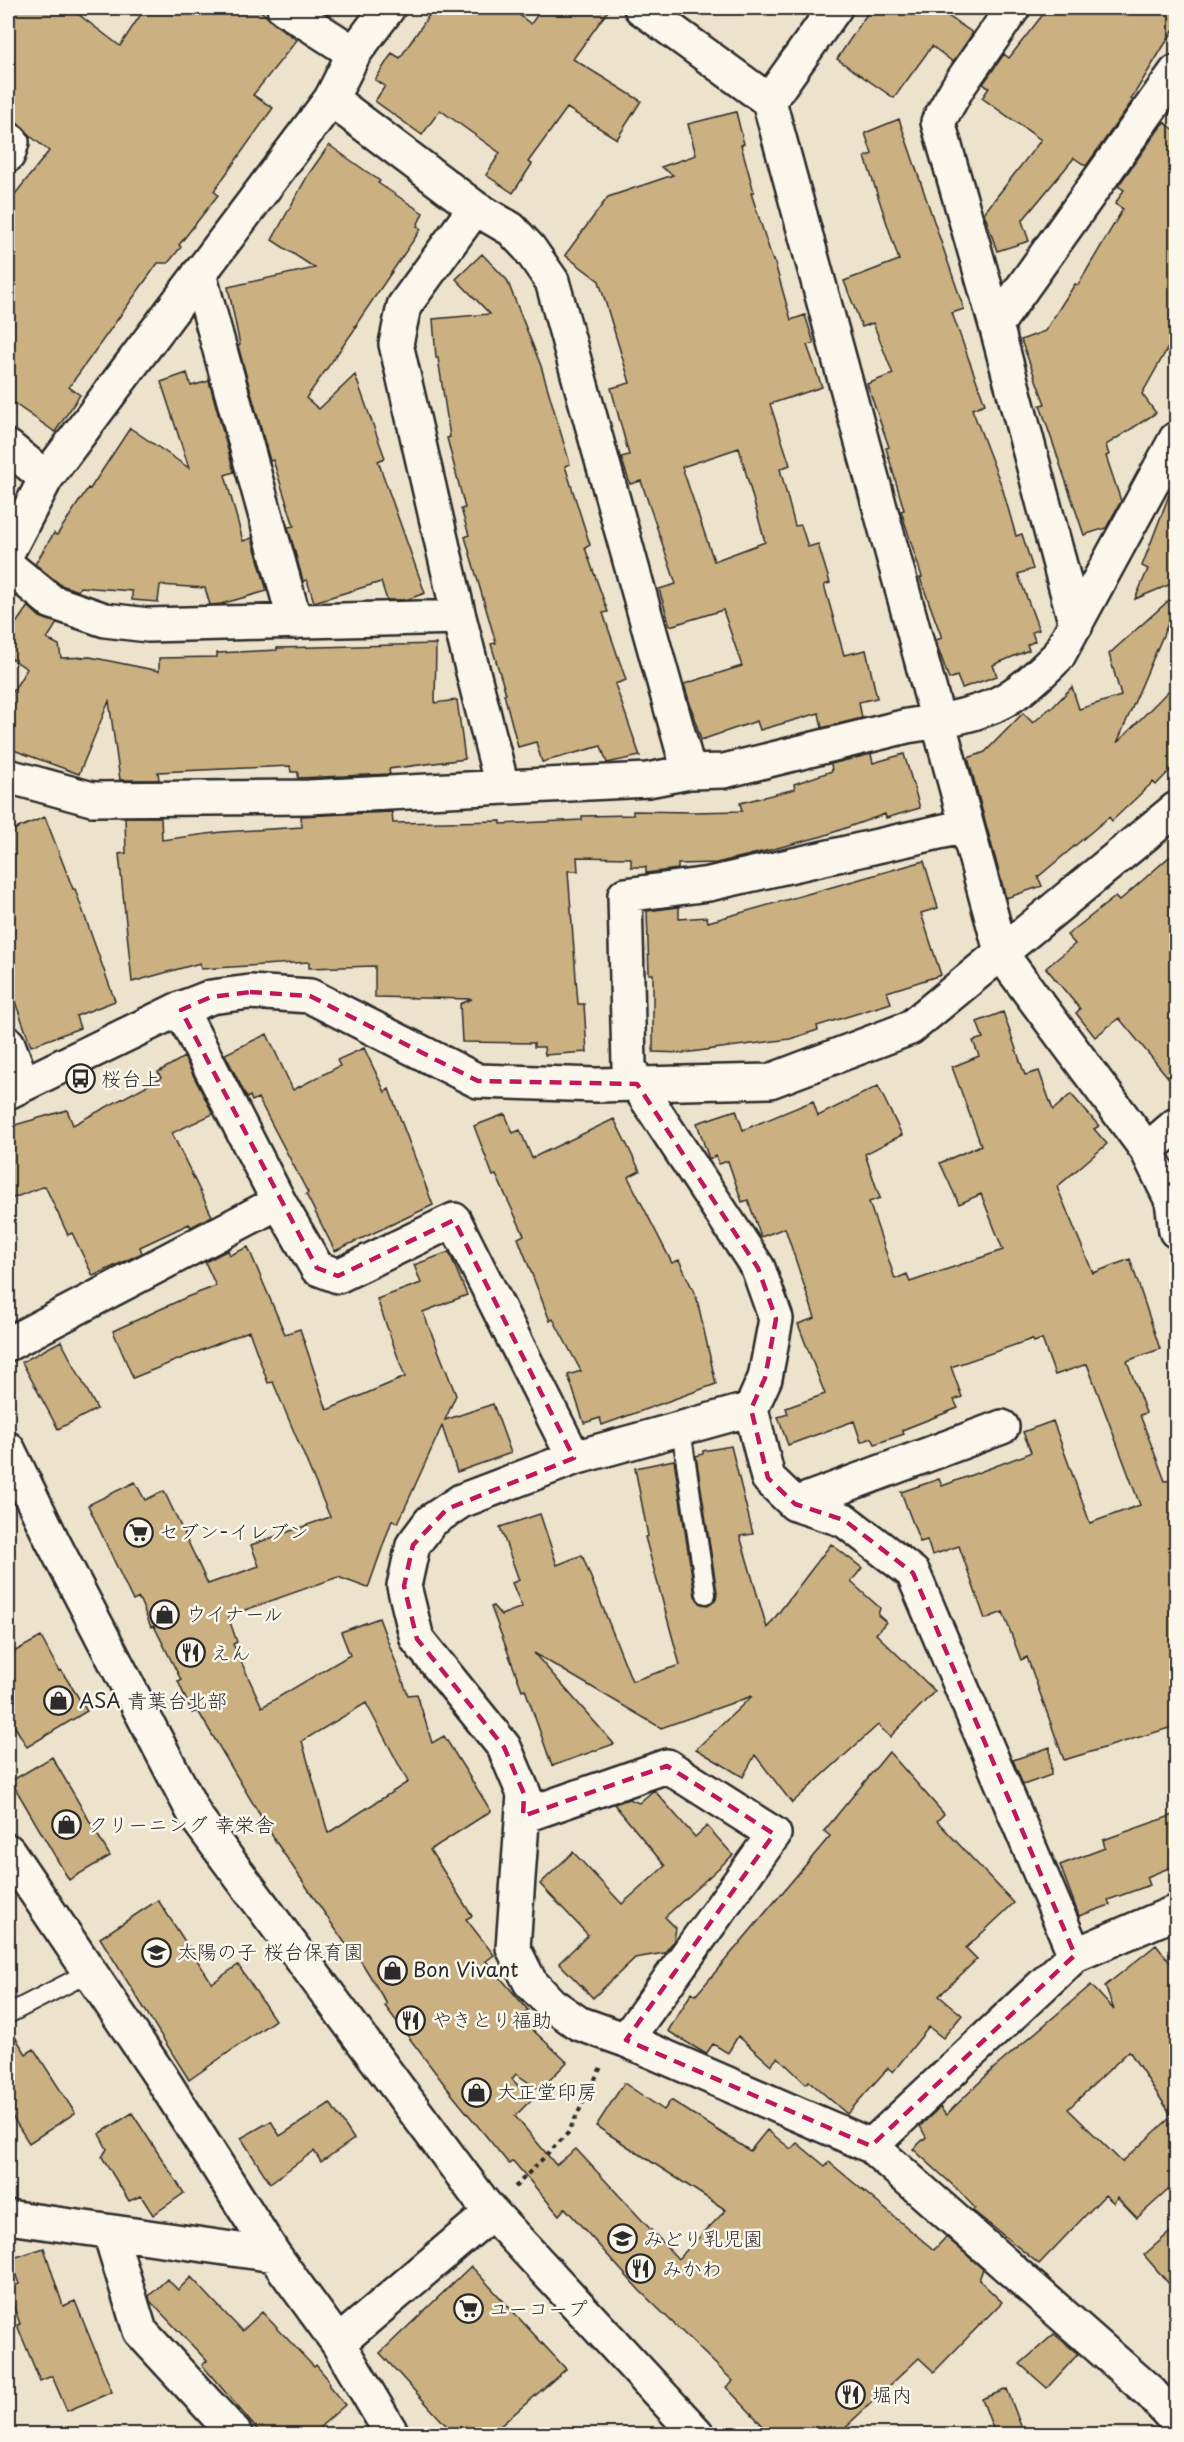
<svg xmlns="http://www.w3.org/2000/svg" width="1184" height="2442" viewBox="0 0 1184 2442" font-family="'Playpen Sans','Klee One',sans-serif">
<rect width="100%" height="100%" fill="#ede2cc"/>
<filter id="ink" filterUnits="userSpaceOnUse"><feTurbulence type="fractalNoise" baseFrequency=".0167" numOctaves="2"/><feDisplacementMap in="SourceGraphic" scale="12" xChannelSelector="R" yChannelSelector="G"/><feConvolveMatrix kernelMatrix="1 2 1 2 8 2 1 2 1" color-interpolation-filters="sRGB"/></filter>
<g filter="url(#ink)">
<!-- building -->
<path fill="#cbb081" stroke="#2b2b2b" stroke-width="1.5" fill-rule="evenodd" d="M8 8H70L120 46 145 8H258L273 23 297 40 253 95 273 108 214 191 218 195 179 245 181 247 168 263H158L69 387 80 395 55 432 8 399V203L49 151 29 135 23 127 8 118Z
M434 8H510L531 24 542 8H610L573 59 641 101 617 139 567 108 528 162 532 164 513 193 486 175 500 153 440 110 422 135 375 101 385 86 375 80 392 53 400 58Z
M871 8H936L973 33 953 62 932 46 894 98 837 59Z
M1048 8H1176V26L1131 99 1133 100 1086 166 1074 158 1022 221 1029 241 997 251 984 213 1041 140 982 98 989 88 983 84 1004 54 1009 58Z
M736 112 744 144 741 145 754 192 751 193 773 261 774 260 791 320 805 315 814 343 807 345 822 387 770 404 790 465 780 469 795 526 801 525 808 547 818 544 830 583 824 585 844 655 866 650 877 698 859 702 862 718 822 728 819 713 760 730 757 721 701 740 684 684 742 666 723 610 670 626 659 589 676 584 641 481 630 484 621 457 629 455 611 388 630 383 599 281 565 255 608 197 673 175 661 167 696 155 688 124ZM739 448 765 542 714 561 682 467Z
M899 119 964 309 952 313 985 404 972 409 1002 487 1016 536 1022 534 1033 569 1018 574 1039 630 1032 632 1035 641 1027 645 1029 650 993 665 997 676 962 688 957 676 949 679 937 645 936 640 942 638 920 578 922 577 901 511 904 510 886 448 889 447 867 384 893 374 873 323 862 327 844 281 899 260 865 157 872 154 865 133Z
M1164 122 1176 131V333L1142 394 1156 413 1106 445 1109 455 1106 456 1121 501 1106 528 1084 535 1040 405 1045 404 1021 340 1045 331 1075 284 1078 285 1123 209 1115 204 1124 190 1118 186Z
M329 145 380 181 378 183 423 213 417 226 421 229 355 326H357L306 398 319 409 355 375 385 458 378 461 425 593 406 600H387L381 582 314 602 307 580 303 581 288 527 294 526 273 460 270 461 238 346 240 345 228 287 315 268 272 240 308 175Z
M482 254 507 280 541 366 570 464 565 466 590 545 585 548 608 612 603 613 626 680 615 684 640 756 607 763 601 746 542 762 536 742 518 747 504 694H506L491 644 496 643 465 537 469 535 461 509 465 508 447 438 450 437 438 358H436L433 319 490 314 456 279Z
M187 373 191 386 209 381 234 472 225 475 243 541 252 538 267 591 221 604 210 605 205 588 160 585 158 602 132 600V591L80 587 78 591 61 585 35 564 54 533 57 535 88 488 90 489 130 428 189 468 161 382Z
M1174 482H1176V582L1135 599 1148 569 1142 566Z
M1176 594V605L1117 743 1176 683V764L1156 785 1153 782 1112 821 1109 817 1038 877 1042 886 1006 898 968 758 985 752 1023 713 1033 723 1050 708 1051 709 1072 687 1079 709 1121 696 1109 654Z
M28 606 40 617 57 623 47 639 59 645 61 658 90 657 159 671V658L217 657V653L277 650V648L436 644 435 703 457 700 465 759 389 769 390 774 298 778V772H291L290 766 158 772 159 780H120L109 701 79 774 8 748V699L27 669 8 656V635Z
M871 754 873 763 904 754 920 808 886 818 885 814 823 836 750 855 716 863 678 864V869L646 873V867H631V858L577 857 578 871H568L578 1004H584L587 1052 545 1055 544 1047H534V1043L462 1042 460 1004 472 999 375 997V966L309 968V962L201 969 200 963 132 982 119 854 126 853 125 817H161L162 840 222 832 302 827 301 816 392 812 393 823 501 821V824L582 820V816L633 815V811L692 812 742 811 740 803 795 789 794 784 832 771 831 764Z
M45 817 73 889H75L115 1001 76 1016 80 1028 31 1046 8 982V832Z
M1176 851V1087L1119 1018 1095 1037 1076 1013 1080 1009 1046 968 1075 944 1067 935 1115 897 1119 901Z
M924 861 938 908 921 913 941 975 887 992 891 1003 817 1026 818 1030 790 1039 683 1053 653 1052V974H649L647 911 679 907V919L707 917 708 922Z
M1003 1012 1025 1075 1039 1071 1053 1110 1071 1094 1099 1126 1094 1129 1107 1144 1057 1187 1093 1273 1130 1259 1160 1349 1127 1361 1146 1413 1140 1415 1165 1481 1176 1480V1726L1064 1760 1027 1657 1021 1660 1003 1612 985 1619 959 1546 932 1555 927 1540 920 1542 901 1492 939 1479 942 1486 1025 1455 1031 1452 1023 1432 1053 1421 1090 1523 1140 1505 1087 1364 1055 1375 1042 1339 1034 1342 1032 1339 951 1367 962 1397 954 1400 958 1408 902 1430 904 1434 875 1444 872 1438 861 1442 854 1421 788 1445 778 1417 788 1414 786 1408 825 1394 798 1324 815 1318 785 1228 761 1237 748 1200 742 1202 728 1161 719 1164 716 1156 709 1159 697 1123 736 1110 743 1130 813 1101 818 1116 878 1086 902 1135 865 1154 880 1198 869 1202 895 1279 907 1274 910 1282 1003 1250 981 1194 959 1204 940 1163 981 1145 952 1067 979 1056 973 1041 983 1038 977 1022Z
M267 1034 293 1090 340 1066 337 1060 364 1048 385 1092 389 1089 433 1205 335 1251 306 1194 308 1193 258 1098 252 1101 250 1096 247 1098 225 1054Z
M184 1057 213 1114 172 1133 212 1216 191 1227 189 1224 140 1247 142 1253 93 1276 72 1233 68 1235 45 1186 8 1200V1127L67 1110 73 1125 161 1078 158 1072Z
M505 1114 513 1133 520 1130 532 1158 614 1119 640 1171 628 1177 672 1263 679 1260 697 1299 716 1384 602 1425 600 1418 584 1423 568 1375 581 1371 553 1319 550 1321 518 1238 524 1235 496 1175 493 1176 474 1126Z
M248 1247 285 1334 300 1329 327 1410 405 1377 377 1299 421 1283 414 1265 449 1252 467 1295 423 1312 456 1395 445 1420 493 1404 511 1453 457 1472 442 1426 398 1523 392 1520 368 1588 338 1577 228 1616 237 1642 233 1644 262 1707 350 1655 341 1632 379 1618 408 1695 417 1694 432 1743 444 1736 491 1811 430 1850 472 1916 466 1919 494 1955 486 1961 528 2010 520 2018 567 2062 540 2090 516 2074 512 2079 531 2100 515 2116 556 2165 576 2149 678 2259 726 2210 596 2126 624 2083 664 2110 671 2100 750 2151 767 2130 791 2149 797 2143 825 2166 829 2162 934 2250 946 2237 983 2269 979 2280 1002 2302 934 2372 919 2358 838 2434H771L726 2387 733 2381 640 2291 565 2208 559 2215 513 2161 509 2164 454 2097 385 2006 387 2004 356 1953 353 1955 276 1842 198 1711 192 1713 178 1681 181 1680 154 1626 151 1627 139 1598 133 1601 88 1505 135 1482 145 1500 164 1491 208 1584 259 1566 251 1545 330 1517 273 1382 268 1383 249 1331 133 1378 113 1331 187 1297 216 1286 205 1262 228 1250 230 1255ZM366 1703 408 1782 328 1833 302 1741Z
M61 1341 97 1409 58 1429 22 1362Z
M731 1446 753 1534 740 1536 767 1628 831 1544 862 1568 851 1582 880 1608 878 1615 886 1622 876 1634 935 1691 890 1737 878 1725 792 1803 755 1755 743 1777 696 1749 752 1696 661 1728 534 1653 614 1744 552 1766 525 1689 522 1690 491 1607 493 1606 501 1615 522 1607 512 1583 519 1580 500 1527 540 1514 557 1565 582 1555 632 1681 680 1665 645 1537 648 1536 635 1468 674 1460 695 1596 701 1604 708 1605 716 1599 717 1592 696 1456 703 1454V1451Z
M41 1637 59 1671 61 1670 87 1711 27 1747 8 1715V1655Z
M1050 1747 1051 1775 1023 1785 1013 1760Z
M889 1752 944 1814 937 1821 1014 1903 966 1948 977 1959 939 1996 962 2015 943 2038 929 2027 893 2072 888 2068 847 2114 809 2081 806 2084 778 2057 771 2065 738 2036 728 2053 713 2044 706 2054 668 2031 692 1992 696 1995 830 1836 824 1831Z
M52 1757 110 1856 69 1880 11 1781Z
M654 1790 695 1837 707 1826 733 1855 665 1917 676 1928 674 1941 664 1953 635 1958 593 1998 559 1963 588 1935 540 1884 573 1852 622 1904 665 1866 614 1804 629 1799 639 1803Z
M1176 1814V1865L1147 1877 1150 1885 1108 1900 1110 1905 1079 1916 1060 1865 1105 1848 1103 1840Z
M158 1900 212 1983 238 1965 275 2020 189 2080 100 1938Z
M1156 1945 1176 1970V2183L1137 2218 1117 2197 1114 2203 1105 2195 1039 2264 972 2210 975 2208 956 2188 913 2149 926 2137 920 2126 940 2107 946 2115 993 2069 1091 1985 1114 2010 1105 1986ZM1129 2051 1172 2116 1122 2162 1068 2109Z
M8 2026 26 2054 34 2049 75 2113 29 2143 8 2110Z
M330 2103 354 2139 321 2162 314 2151 270 2183 241 2138 271 2121 280 2136Z
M132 2113 184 2193 153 2215 141 2196 129 2201 102 2157 107 2149 99 2134Z
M1176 2227V2292L1144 2255Z
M44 2248 63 2306 75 2301 112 2392 67 2411 52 2376 40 2381 17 2325 20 2324 8 2290V2288L19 2284 10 2259Z
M471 2266 566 2369 491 2434H454L380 2353Z
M191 2277 242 2331 262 2312 314 2367 316 2365 328 2379 329 2386 345 2405 312 2434H261L202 2365 207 2361 150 2301 149 2296 167 2279 178 2290Z
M1054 2334 1078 2354 1047 2388 1020 2364Z
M1007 2389 1024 2434H995L982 2399Z"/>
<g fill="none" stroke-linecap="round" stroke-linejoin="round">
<defs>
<path id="service" d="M681 1430 706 1594
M8 2014 90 1972"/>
<path id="minor" d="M284 8 354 53
M641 8 769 101 1002 955
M1013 8 958 87 938 122 996 325 1076 625
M331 99 475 208 511 229 529 248 552 281 689 772
M769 101 835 8
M8 139 12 142 8 155
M475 208 404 306 396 344 459 617 502 786
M199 274 295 622
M996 325 1176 72
M8 447 46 478
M8 566 52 602 105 620 148 625 459 617
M8 776 92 799 309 797 648 780 689 772 724 771 907 726C935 722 967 717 993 706 1018 695 1039 675 1058 656L1176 439
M966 826 709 884 625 895 629 1066 637 1084 758 1268 776 1319 765 1378 751 1409 768 1478 795 1504 844 1520 913 1573 1075 1955
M8 1044 23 1084
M1147 1150 1176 1125
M279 1202 317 1268 338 1276 454 1220 574 1458
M8 1344 279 1202 181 1010
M751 1409 574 1458 461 1501 431 1521 413 1545 404 1586 417 1639 504 1747 524 1794 513 1948 530 1982 551 2004 578 2023 626 2040 871 2146 1150 2392 1176 2421
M795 1504 1002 1427
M523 1816 667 1766 774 1834 626 2040
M8 1851 161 2077 274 2255 338 2343 392 2434
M871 2146 1075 1955 1176 1912
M8 2217 274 2255
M110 2233 140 2331 235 2434
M338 2343 491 2213"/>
<path id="tertiary" d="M8 551 46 478 331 99 354 53 388 8
M1002 955 1147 1150 1172 1201 1176 1231
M8 1092 175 1011 211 997 250 992 310 996 478 1081 597 1085 770 1081 910 1028 1176 809
M8 1449 52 1540 196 1817 484 2204 697 2434"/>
</defs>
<!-- service casing -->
<use href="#service" stroke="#2b2b2b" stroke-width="22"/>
<!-- minor casing -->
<use href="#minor" stroke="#2b2b2b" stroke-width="38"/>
<!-- tertiary casing -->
<use href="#tertiary" stroke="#2b2b2b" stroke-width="38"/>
<!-- path -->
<path stroke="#2b2b2b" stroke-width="4" stroke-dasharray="4.5 4.5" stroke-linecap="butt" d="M515 2187 568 2133 601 2067"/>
<!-- service -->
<use href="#service" stroke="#fbf7ec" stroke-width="18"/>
<!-- minor -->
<use href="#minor" stroke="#fbf7ec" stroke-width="33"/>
<!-- tertiary -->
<use href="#tertiary" stroke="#fbf7ec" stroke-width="33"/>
</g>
</g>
<!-- marked area -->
<path fill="none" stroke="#c2185b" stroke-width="4.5" stroke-dasharray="12 8" stroke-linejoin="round" d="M250 992 310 996 478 1081 637 1084 758 1268 776 1319 765 1378 751 1409 768 1478 795 1504 844 1520 913 1573 1075 1955 871 2146 626 2040 774 1834 667 1766 523 1816 524 1794 504 1747 417 1639 404 1586 413 1545 447 1509 574 1458 454 1220 338 1276 317 1268 181 1010 211 997Z"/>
<!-- icons -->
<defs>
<symbol id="bus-ring" viewBox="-11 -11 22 22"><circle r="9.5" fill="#fbf7ec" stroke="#2b2b2b" stroke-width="1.5"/><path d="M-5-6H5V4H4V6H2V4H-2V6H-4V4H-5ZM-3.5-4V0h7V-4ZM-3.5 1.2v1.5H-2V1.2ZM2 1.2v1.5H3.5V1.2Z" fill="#2b2b2b"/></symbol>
<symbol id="supermarket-ring" viewBox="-11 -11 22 22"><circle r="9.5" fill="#fbf7ec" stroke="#2b2b2b" stroke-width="1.5"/><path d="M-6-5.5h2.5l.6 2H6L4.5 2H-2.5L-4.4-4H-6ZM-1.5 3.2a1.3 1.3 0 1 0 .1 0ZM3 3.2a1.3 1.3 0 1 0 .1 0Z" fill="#2b2b2b"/></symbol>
<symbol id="shop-ring" viewBox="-11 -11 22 22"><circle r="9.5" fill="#fbf7ec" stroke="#2b2b2b" stroke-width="1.5"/><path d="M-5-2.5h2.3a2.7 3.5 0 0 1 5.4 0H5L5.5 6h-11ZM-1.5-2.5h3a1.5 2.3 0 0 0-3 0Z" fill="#2b2b2b"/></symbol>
<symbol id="restaurant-ring" viewBox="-11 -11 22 22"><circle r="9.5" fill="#fbf7ec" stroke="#2b2b2b" stroke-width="1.5"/><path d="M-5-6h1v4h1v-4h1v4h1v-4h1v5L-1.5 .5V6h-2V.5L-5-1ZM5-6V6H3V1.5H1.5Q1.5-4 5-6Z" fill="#2b2b2b"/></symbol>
<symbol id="school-ring" viewBox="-11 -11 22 22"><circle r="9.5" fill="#fbf7ec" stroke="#2b2b2b" stroke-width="1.5"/><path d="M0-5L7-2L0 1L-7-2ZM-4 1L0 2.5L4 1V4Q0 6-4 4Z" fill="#2b2b2b"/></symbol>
</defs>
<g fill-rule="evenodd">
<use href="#bus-ring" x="64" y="1062" width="33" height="33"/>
<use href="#supermarket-ring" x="122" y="1516" width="33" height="33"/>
<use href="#shop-ring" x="148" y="1598" width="33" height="33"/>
<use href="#restaurant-ring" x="174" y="1636" width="33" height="33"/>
<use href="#shop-ring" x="42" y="1684" width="33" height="33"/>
<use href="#shop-ring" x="50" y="1808" width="33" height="33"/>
<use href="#school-ring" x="140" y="1936" width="33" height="33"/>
<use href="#shop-ring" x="376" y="1954" width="33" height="33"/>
<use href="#restaurant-ring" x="394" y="2004" width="33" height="33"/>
<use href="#shop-ring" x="460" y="2076" width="33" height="33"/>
<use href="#school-ring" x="606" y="2222" width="33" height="33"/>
<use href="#restaurant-ring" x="624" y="2252" width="33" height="33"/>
<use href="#supermarket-ring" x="452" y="2292" width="33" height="33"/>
<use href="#restaurant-ring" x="834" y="2378" width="33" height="33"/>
</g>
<g text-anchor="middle" stroke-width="5" stroke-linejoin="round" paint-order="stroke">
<!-- poi labels -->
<g font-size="20" fill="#2b2b2b" stroke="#fbf7ec" text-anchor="start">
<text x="101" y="1086">桜台上</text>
<text x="159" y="1539">セブン-イレブン</text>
<text x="186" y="1621">ウイナール</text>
<text x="211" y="1660">えん</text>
<text x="79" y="1708">ASA 青葉台北部</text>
<text x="88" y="1832">クリーニング 幸栄舎</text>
<text x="177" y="1959">太陽の子 桜台保育園</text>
<text x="413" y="1977">Bon Vivant</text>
<text x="432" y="2027">やきとり福助</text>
<text x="497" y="2099">大正堂印房</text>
<text x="643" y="2246">みどり乳児園</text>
<text x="662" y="2276">みかわ</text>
<text x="489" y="2316">ユーコープ</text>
<text x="872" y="2402">堀内</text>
</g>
</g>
<!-- margin -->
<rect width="1184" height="2442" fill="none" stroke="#fbf7ec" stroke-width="30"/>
<rect x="15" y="15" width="1154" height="2412" fill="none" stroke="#2b2b2b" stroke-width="2" filter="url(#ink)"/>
</svg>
